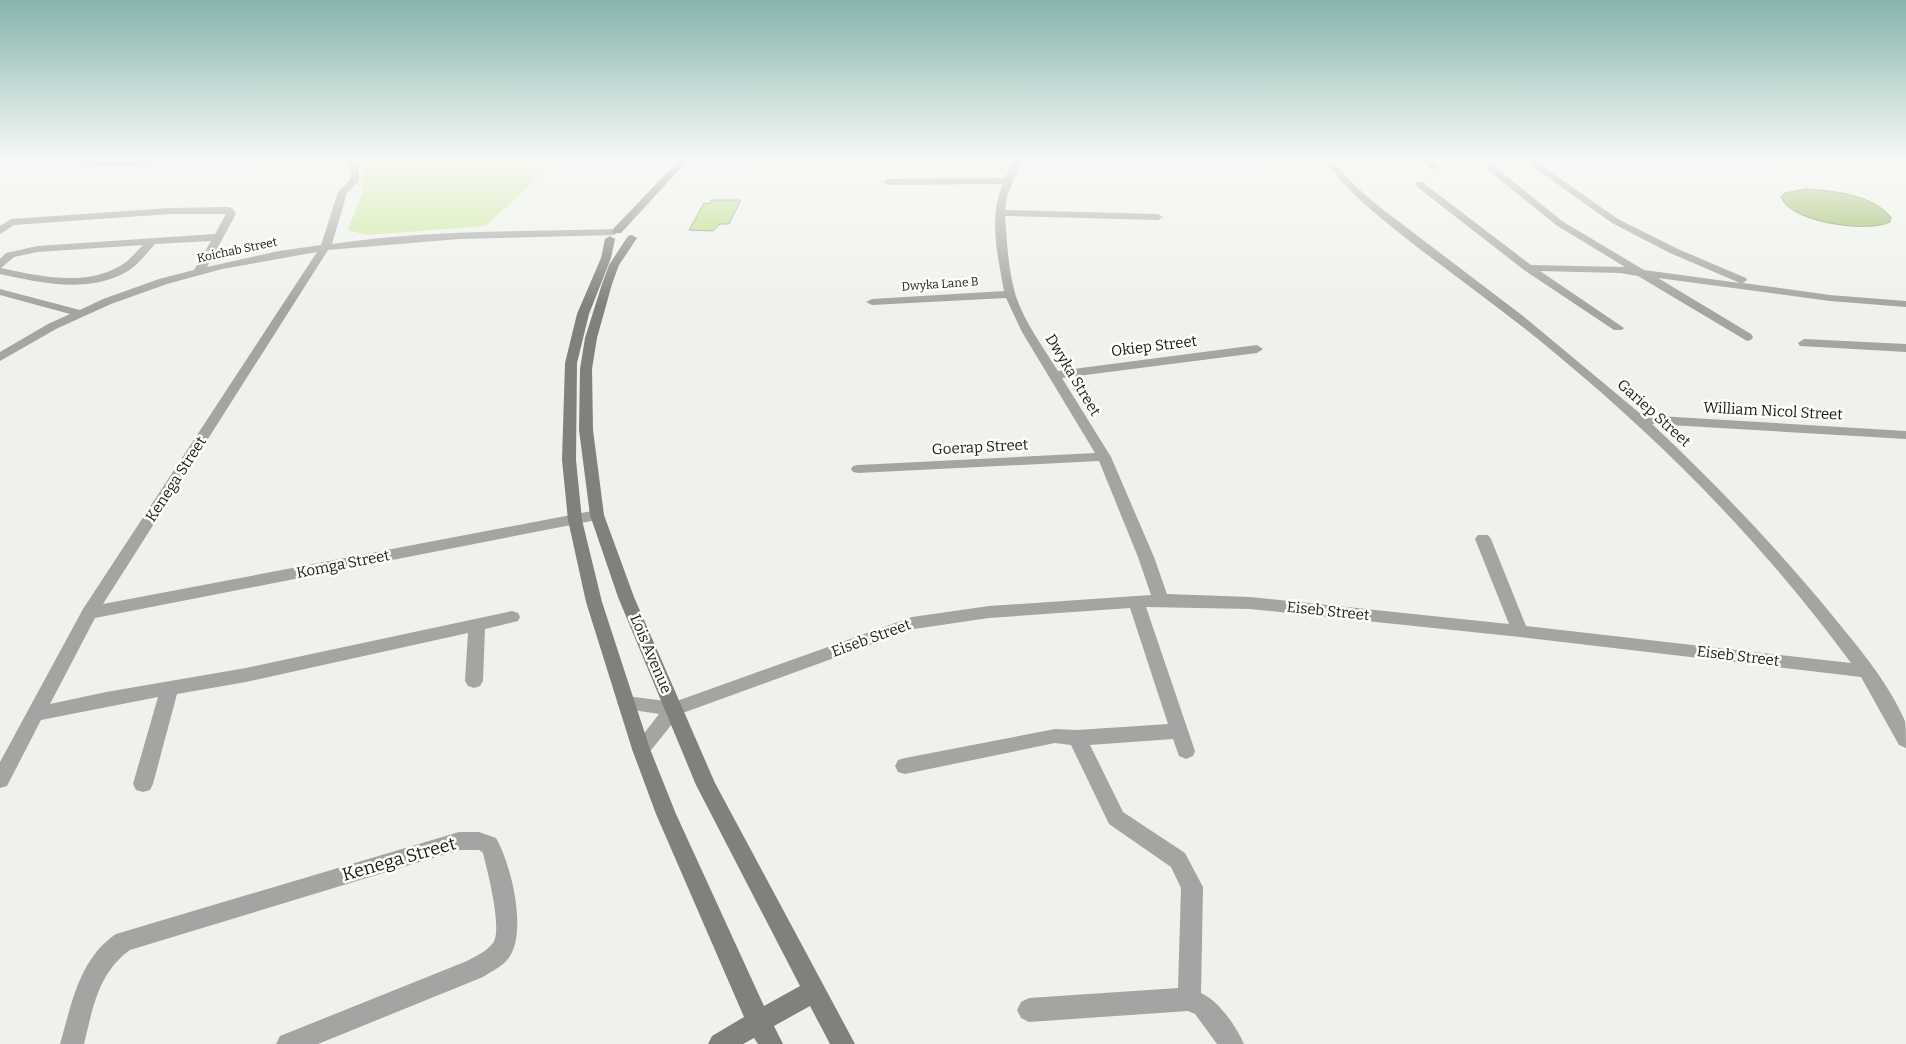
<svg xmlns="http://www.w3.org/2000/svg" width="1906" height="1044" viewBox="0 0 1906 1044" font-family="Bitter,serif">
<rect width="100%" height="100%" fill="#eff2eb"/>
<!-- green -->
<path fill="#cae89a" d="M363 160H561L547 170 485 226 366 235 348 230 363 190Z"/>
<!-- water -->
<path fill="#91b355" stroke="#6d8543" d="M1806 189C1834 191 1871 194 1891 217L1890 222C1869 233 1790 223 1781 197L1785 193Z"/>
<!-- building -->
<path fill="#b7da7b" stroke="#878a83" d="M711 200H741L729 224H720L713 231 689 230 704 203 709 204Z"/>
<g fill="none" stroke-linecap="round" stroke-linejoin="round">
<!-- street -->
<path fill="#a4a5a2" fill-rule="evenodd" d="M80 160H162C150 169 98 165 81 165L77 162Z
M342 160H352L359 163V181L347 193 332 244C425 230 520 232 614 229L619 232 614 235 459 239 328 250 103 604 597 510 602 512 604 515 602 518 597 520 95 618 50 704 106 692 246 668 512 611 518 613 520 617 518 621 485 629 483 681 480 686 474 688 468 686 465 681 468 633 246 682 177 694 153 784 150 790 143 792 136 790 133 784 158 697 41 720 7 786 0 788V762L83 609 317 252 222 269 167 284 111 304 56 329 0 361V352L48 324 70 314 0 295V289L80 310 103 299 159 279 194 270 211 241 155 244C147 253 138 265 128 271 89 294 41 283 0 274V259L6 253 37 246 215 234 226 214H170L14 225 0 234V226L11 219 170 208 229 207 232 208 236 214 207 267 279 251 321 245 338 192 350 180 351 166ZM143 245C136 252 128 262 120 266 83 287 39 276 1 268L14 257 37 252Z
M1014 160H1022L1007 196 1005 210 1158 214 1163 217 1158 220 1005 216C1007 242 1008 268 1015 293 1023 320 1043 347 1058 371L1257 345 1263 349 1257 353 1062 378 1111 457 1154 557 1167 594 1250 597 1509 624 1475 539 1478 535H1488L1491 539 1526 626 1851 663C1766 547 1666 445 1556 354 1493 301 1424 256 1362 202L1339 179 1325 160H1333L1352 183 1377 205 1523 316 1642 415 1906 431V439L1652 424C1716 484 1776 547 1832 615 1859 648 1888 682 1905 721 1906 728 1906 740 1906 748L1899 745 1861 677 1520 637 1250 609 1146 607 1195 751 1193 756 1186 759 1179 756 1173 739 1090 745 1123 812 1185 853 1203 887 1201 993C1219 1001 1236 1026 1244 1044H1217L1195 1014 1188 1011 1029 1022 1021 1018 1017 1010 1021 1002 1029 998 1178 988 1181 888 1171 867 1109 824 1071 745 1055 743 905 774 898 772 895 766 898 760 905 758 1055 729 1077 730 1168 724 1130 608 989 618 914 629 680 714 648 754 641 757 634 754 632 749 659 714 620 708 617 703 620 698 626 696 674 702 912 617 989 606 1151 595 1138 557 1099 461 858 473 853 472 851 469 853 466 858 465 1095 453 1022 332 1006 298 872 305 866 302 872 299 1004 291C998 257 988 217 1003 184L888 185 883 182 888 179 1005 178Z
M1421 160H1430L1438 167 1437 169H1431Z
M1535 161 1618 219 1678 249 1746 278 1747 280 1743 283 1830 295 1906 301V307L1830 301 1658 278 1751 334 1753 337 1751 340 1747 341 1638 276 1620 273 1540 271 1624 328 1622 330H1614L1524 270 1416 186V182H1422L1531 265 1625 267 1556 225 1487 169V165H1493L1562 221 1644 270 1740 283 1670 253 1612 223 1532 166 1531 164Z
M1804 339 1906 344V352L1800 346 1798 343Z
M459 832H479L496 838C511 864 527 929 510 956 504 966 492 971 483 977L318 1044H276L280 1036 467 961C476 956 487 951 493 943 503 929 487 870 483 853L479 850H459L130 950C98 973 93 1008 84 1044H60C72 1003 79 959 116 934Z"/>
<!-- secondary -->
<path fill="#7f817d" fill-rule="evenodd" d="M679 160H688L621 233H613V229Z
M632 235 637 238 619 265 612 284 597 338 592 369 593 430 604 515 634 597 715 783 855 1044H830L810 1006 774 1026 783 1044H758L754 1038 743 1044H708L712 1036 744 1017 656 814 632 749 586 602 568 520 562 460 565 363 577 314 601 258 605 239 610 236 615 239 611 258 589 314 577 363 576 460 582 520 602 602 650 749 676 814 764 1006 800 986 696 785 618 597 590 515 579 430 580 369 585 338 602 284 609 265 628 236Z"/>
</g>
<!-- sky -->
<linearGradient id="sky" x2="0" y2="1"><stop stop-color="#85b4ad"/><stop offset="0.52" stop-color="#f8f9f6"/><stop offset="1" stop-color="#f8f9f6" stop-opacity="0"/></linearGradient>
<rect width="1906" height="306" fill="url(#sky)"/>
<g text-anchor="middle" stroke-width="5" stroke-linejoin="round" paint-order="stroke">
<!-- far-street labels -->
<g font-size="12" fill="#1a1b18" stroke="#fdfffb">
<text transform="translate(237 250) rotate(-12)" y="4">Koichab Street</text>
<text transform="translate(940 284) rotate(-4)" y="4">Dwyka Lane B</text>
</g>
<!-- street labels -->
<g font-size="15" fill="#1a1b18" stroke="#fdfffb">
<text transform="translate(1154 346) rotate(-7)" y="5">Okiep Street</text>
<text transform="translate(1073 375) rotate(59)" y="5">Dwyka Street</text>
<text transform="translate(1773 411) rotate(3)" y="5">William Nicol Street</text>
<text transform="translate(1654 413) rotate(42)" y="5">Gariep Street</text>
<text transform="translate(980 447) rotate(-3)" y="5">Goerap Street</text>
<text transform="translate(176 479) rotate(-57)" y="5">Kenega Street</text>
<text transform="translate(343 564) rotate(-11)" y="5">Komga Street</text>
<text transform="translate(1328 611) rotate(6)" y="5">Eiseb Street</text>
<text transform="translate(871 638) rotate(-20)" y="5">Eiseb Street</text>
<text transform="translate(651 654) rotate(67)" y="5">Lois Avenue</text>
<text transform="translate(1738 656) rotate(7)" y="5">Eiseb Street</text>
</g>
<!-- near-street labels -->
<g font-size="18" fill="#1a1b18" stroke="#fdfffb">
<text transform="translate(399 859) rotate(-16)" y="6">Kenega Street</text>
</g>
</g>
</svg>
